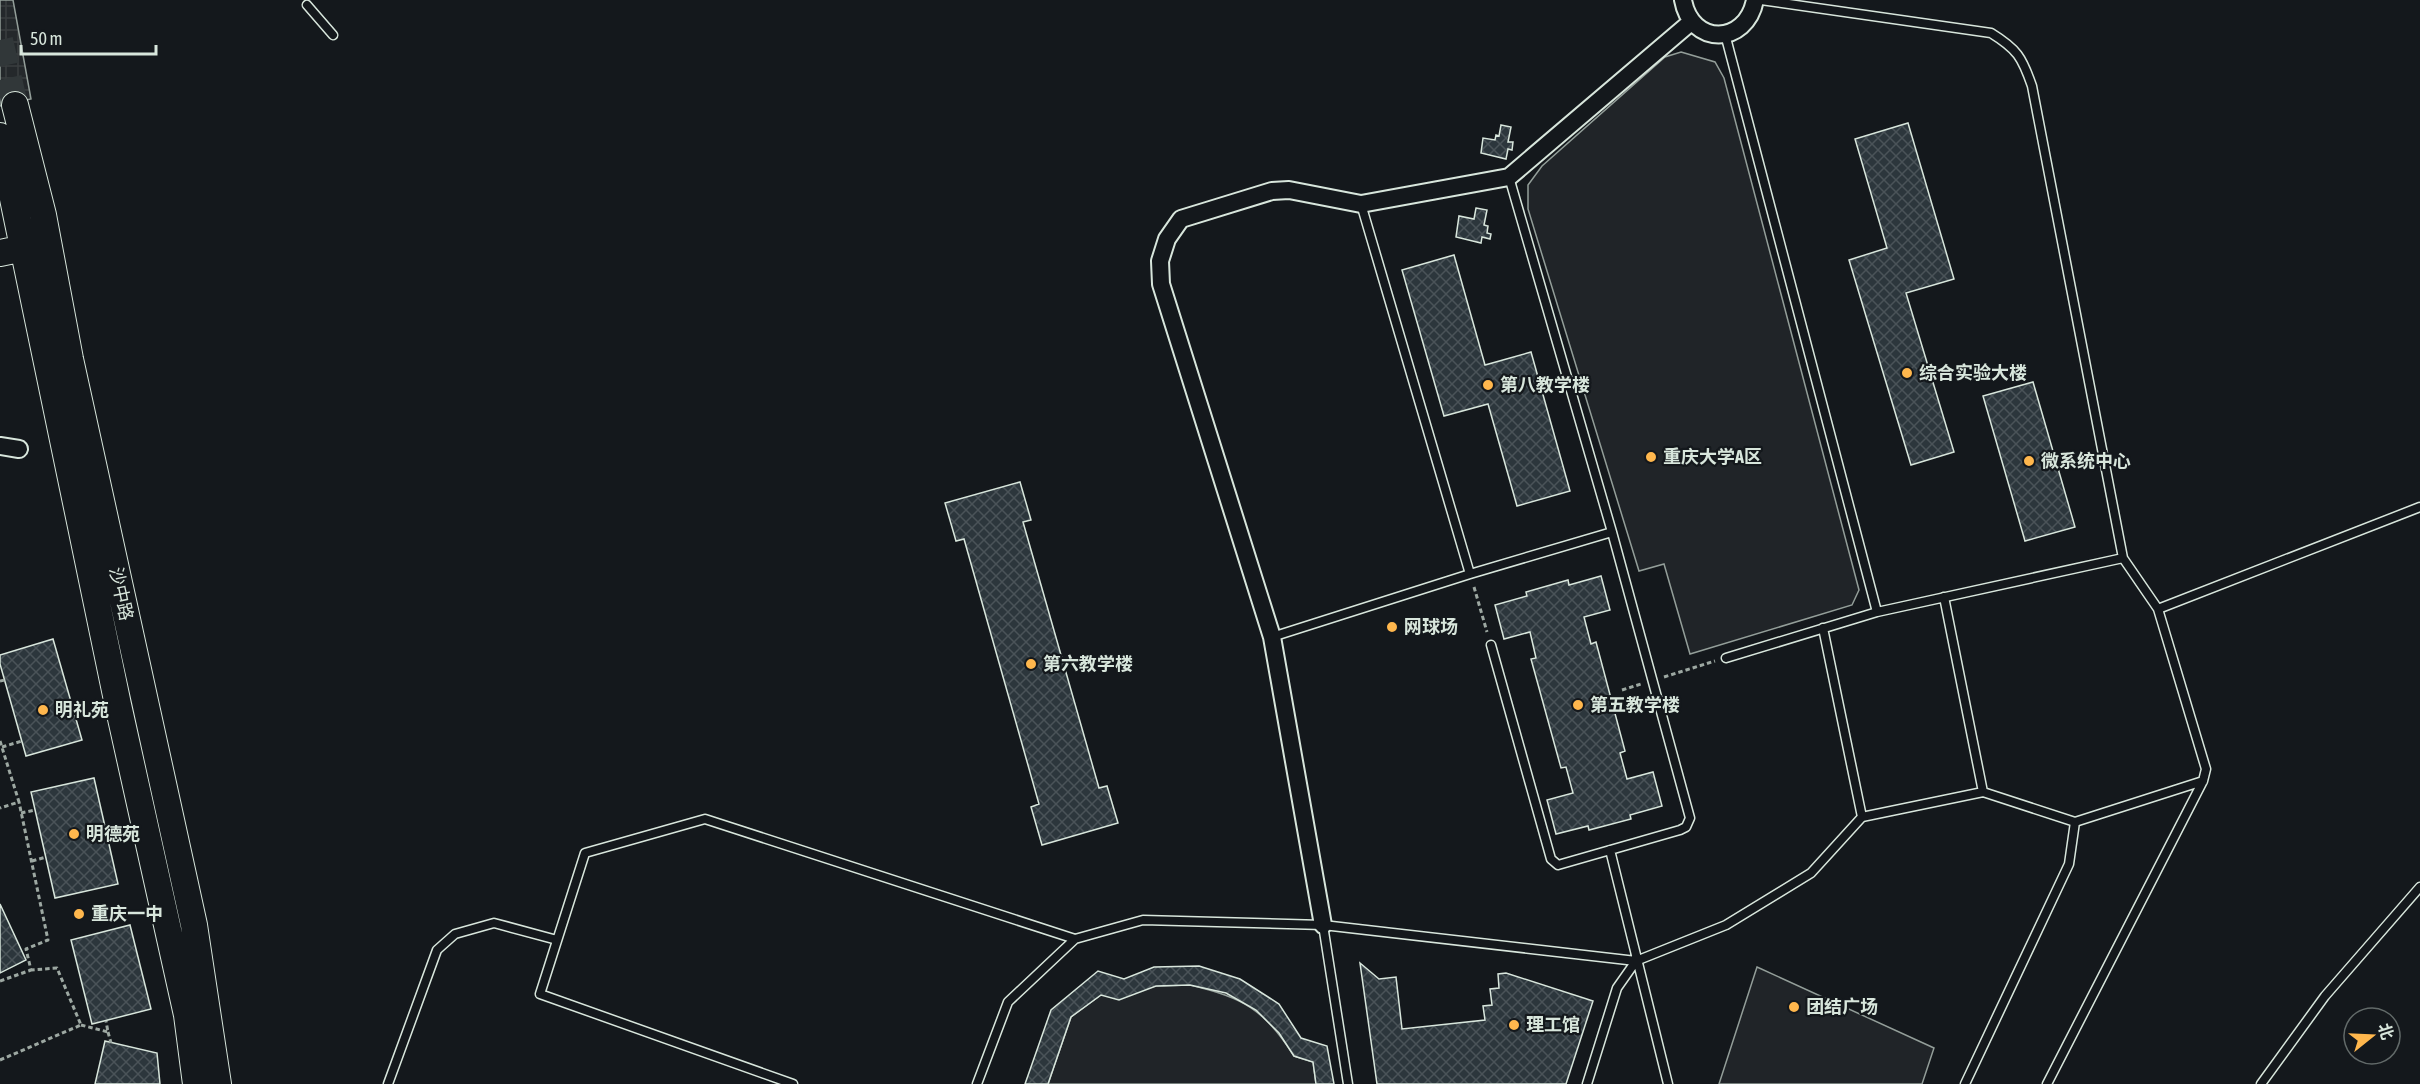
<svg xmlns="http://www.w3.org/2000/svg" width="2420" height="1084" viewBox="0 0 2420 1084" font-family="'Asap Condensed','Noto Sans SC',sans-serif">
<defs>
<pattern id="plaza-grid" width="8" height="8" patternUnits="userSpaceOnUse" patternTransform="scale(1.5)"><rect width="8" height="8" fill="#24282b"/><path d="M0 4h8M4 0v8" fill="none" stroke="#393d3f"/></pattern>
<pattern id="building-cross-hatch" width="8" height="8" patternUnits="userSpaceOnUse" patternTransform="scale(1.5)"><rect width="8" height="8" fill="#2c363c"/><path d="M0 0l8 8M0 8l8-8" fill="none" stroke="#4a5358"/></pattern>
</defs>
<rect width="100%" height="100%" fill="#14181c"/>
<!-- garden -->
<path fill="#202428" stroke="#939e99" stroke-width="1.5" d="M1681 52 1715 62 1724 78 1859 590 1852 605 1690 654 1664 564 1639 571 1528 209V185L1542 166 1665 57Z
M1757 967 1934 1048 1922 1084H1719Z
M1190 985C1244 998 1264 1009 1294 1056L1313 1062 1316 1084H1048L1071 1017 1101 995 1156 986Z"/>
<!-- plaza -->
<path fill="url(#plaza-grid)" stroke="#939e99" stroke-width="1.5" d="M0 0H13L31 99 0 106Z"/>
<!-- building -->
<path fill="url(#building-cross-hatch)" stroke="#d8e6dc" stroke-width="1.5" d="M1908 123 1954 279 1906 293 1954 452 1911 465 1849 260 1887 248 1855 139Z
M1501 125 1511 127 1508 142H1513L1512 150 1508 149 1506 159 1481 153 1483 138 1495 140 1496 135 1499 136Z
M1476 208 1487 210 1484 225 1488 226 1487 233 1491 234 1490 239 1482 237 1481 243 1456 237 1459 216 1474 219Z
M1454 255 1485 365 1531 352 1570 491 1517 506 1488 404 1444 416 1402 270Z
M2033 382 2075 527 2025 541 1983 396Z
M1020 482 1031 520 1023 522 1099 788 1107 786 1118 823 1042 845 1031 807 1039 804 964 539 956 541 945 503Z
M1601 576 1610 610 1584 617 1591 644 1596 642 1625 751 1620 753 1627 779 1653 772 1662 806 1630 815 1631 819 1589 830 1588 826 1556 834 1547 800 1573 793 1566 767 1561 768 1531 659 1536 658 1530 632 1504 639 1495 605 1527 596 1526 592 1568 580 1569 585Z
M53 639 82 740 26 756 0 664V655Z
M94 778 118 884 55 898 31 792Z
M0 904 26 960 0 973Z
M130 925 151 1009 92 1024 71 940Z
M1360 963 1379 979 1396 977 1402 1029 1485 1020 1483 1006 1492 1005 1490 989 1499 988 1498 974 1506 973 1593 1001 1566 1084H1377Z
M1199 966 1240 979 1279 1004 1301 1038 1327 1046 1334 1084H1316L1313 1062 1294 1056 1279 1033 1256 1010 1226 993 1190 985 1156 986 1119 1000 1101 995 1071 1017 1048 1084H1025L1051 1010 1098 971 1124 979 1154 967Z
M105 1041 157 1053 160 1084H95Z"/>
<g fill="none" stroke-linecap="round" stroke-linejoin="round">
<!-- primary-tunnel -->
<path stroke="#313739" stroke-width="26" stroke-dasharray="26 13" stroke-linecap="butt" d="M0 40 15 105"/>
<defs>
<path id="lane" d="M1761 0 1991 33C2017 49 2022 57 2032 86L2123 558 2158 609 2206 769 2203 781 2047 1084
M307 5 333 35
M1725 34 1877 612
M1361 204 1470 574
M2158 609 2420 507
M1823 628 1862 817 1983 792 1944 597
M1272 637 1470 574 1612 532
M1491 645 1551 859 1558 865 1680 830 1686 827 1690 818 1612 532 1509 177
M1726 658 1877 612 2123 558
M2075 822 2203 781
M1610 850 1668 1084
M1323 925 1348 1084
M388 1084 437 950 455 934 494 923 557 940
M793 1084 540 994 585 853 705 819 1075 939
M977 1084 1008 1002 1075 939 1143 920 1323 925 1636 961 1726 925 1811 873 1862 817
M1587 1084 1617 988 1636 961
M1965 1084 2069 864 2075 822 1983 792
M2261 1084 2325 996 2420 887"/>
<path id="street" d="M1683 0C1691 46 1746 46 1755 0
M0 446 19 449
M1323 925 1272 637 1161 284 1160 261 1167 239 1181 219 1272 191 1289 190 1361 204 1509 177 1691 22"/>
<path id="primary" d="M15 105 43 215 70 359 194 925 218 1084
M0 136 118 705 187 1015 196 1084
M0 253 24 248"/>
</defs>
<!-- lane casing -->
<use href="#lane" stroke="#d8e6dc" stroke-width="11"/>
<!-- street casing -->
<use href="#street" stroke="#d8e6dc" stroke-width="20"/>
<!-- primary casing -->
<use href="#primary" stroke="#d8e6dc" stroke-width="28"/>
<!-- path -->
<path stroke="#9da8a2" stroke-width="3" stroke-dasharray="4.5 3" stroke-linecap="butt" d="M1474 587 1487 632
M1664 677 1715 661
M0 681 5 680
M1622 690 1641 684
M0 741 19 802 0 808
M2 747 22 741
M21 813 35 810
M32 861 46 857
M0 981 31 970 26 949 48 940 19 802
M81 1025 108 1032 106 1021
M108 1032 111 1043
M0 1060 81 1025 57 968 31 970"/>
<!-- lane -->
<use href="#lane" stroke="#14181c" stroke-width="8"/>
<!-- street -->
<use href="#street" stroke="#14181c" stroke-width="16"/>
<!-- primary -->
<use href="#primary" stroke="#14181c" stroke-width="26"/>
</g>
<!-- markers -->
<g fill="#ffb74d" stroke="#14181c" stroke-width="2">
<circle cx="1907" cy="373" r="6"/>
<circle cx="1488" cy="385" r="6"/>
<circle cx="1651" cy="457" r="6"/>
<circle cx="2029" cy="461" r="6"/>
<circle cx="1392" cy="627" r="6"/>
<circle cx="1031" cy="664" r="6"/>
<circle cx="1578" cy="705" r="6"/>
<circle cx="43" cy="710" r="6"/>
<circle cx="74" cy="834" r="6"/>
<circle cx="79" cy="914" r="6"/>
<circle cx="1794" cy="1007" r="6"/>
<circle cx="1514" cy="1025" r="6"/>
</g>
<g text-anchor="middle" stroke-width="4.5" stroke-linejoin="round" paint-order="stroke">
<!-- poi labels -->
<g font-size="18" font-weight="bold" fill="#d8e6dc" stroke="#14181c" text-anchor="start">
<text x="1919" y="379">综合实验大楼</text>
<text x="1500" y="391">第八教学楼</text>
<text x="1663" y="463">重庆大学A区</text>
<text x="2041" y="467">微系统中心</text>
<text x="1404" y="633">网球场</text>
<text x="1043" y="670">第六教学楼</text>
<text x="1590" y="711">第五教学楼</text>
<text x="55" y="716">明礼苑</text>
<text x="86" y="840">明德苑</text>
<text x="91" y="920">重庆一中</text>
<text x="1806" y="1013">团结广场</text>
<text x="1526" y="1031">理工馆</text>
</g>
<!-- street labels -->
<g font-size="18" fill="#d8e6dc" stroke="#14181c">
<text transform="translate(121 594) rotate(78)" y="6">沙中路</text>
</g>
</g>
<!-- north arrow -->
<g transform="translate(2372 1036) rotate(72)"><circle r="28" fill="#14181c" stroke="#626a69" stroke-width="1.5"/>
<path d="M0-4.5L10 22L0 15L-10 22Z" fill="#ffb74d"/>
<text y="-9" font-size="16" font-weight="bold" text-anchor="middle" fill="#d8e6dc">北</text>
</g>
<!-- scale -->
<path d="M21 45v9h135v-9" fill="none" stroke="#d8e6dc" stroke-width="3"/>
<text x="30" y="45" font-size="18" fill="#d8e6dc" stroke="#14181c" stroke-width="4.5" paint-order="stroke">50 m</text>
</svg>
